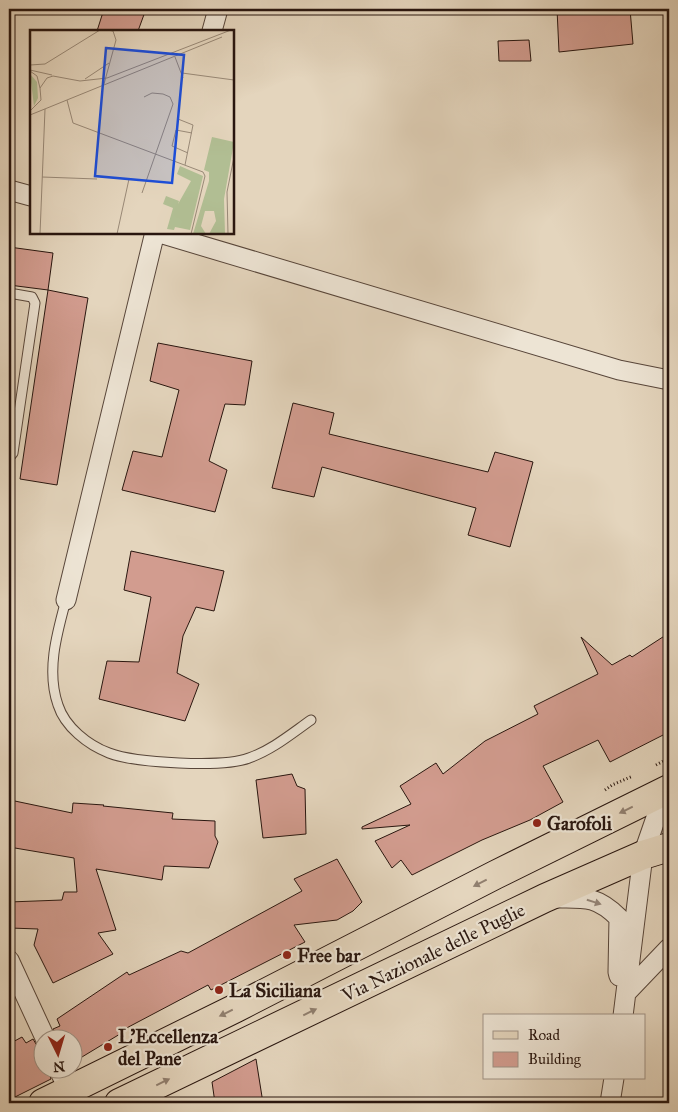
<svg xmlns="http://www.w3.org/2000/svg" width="678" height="1112" viewBox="0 0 678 1112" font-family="'IM FELL Great Primer',serif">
<rect width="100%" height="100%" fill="#e4d5bd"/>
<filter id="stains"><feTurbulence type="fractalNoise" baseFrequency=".004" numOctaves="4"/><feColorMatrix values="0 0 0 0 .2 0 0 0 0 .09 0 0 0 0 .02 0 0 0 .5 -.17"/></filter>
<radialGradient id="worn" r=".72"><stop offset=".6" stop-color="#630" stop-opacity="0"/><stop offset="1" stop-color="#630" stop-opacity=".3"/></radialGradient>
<!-- building -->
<path fill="#d29c8f" stroke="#29160f" d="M104 9H146L138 31H97Z
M557 9H630L633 44 559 52Z
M529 40 531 61H499L498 41Z
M9 247 53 253 48 290 9 285Z
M48 290 88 298 57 485 20 479Z
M158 343 252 361 245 405 225 404 209 461 227 470 215 512 122 490 133 451 162 457 179 390 150 381Z
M293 403 334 413 329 434 488 472 495 452 533 462 510 547 468 535 476 508 322 467 314 497 272 488Z
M131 551 224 571 214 611 196 607 183 636 177 673 199 684 185 721 99 699 107 661 139 662 151 597 124 590Z
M669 633V732L610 762 598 740 543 766 563 802 530 820 482 840 412 875 401 860 392 868 375 841 410 825 362 829V827L411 804 400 786 436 763 443 774 485 741 538 714 534 706 598 674 581 637 612 665 630 655 632 657Z
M292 774 297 786 305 789 306 834 263 838 256 780Z
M10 800 72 813 73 803 104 805 103 806 173 813 172 819 215 821V836L218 842 209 868 164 866 162 880 96 869 116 930 98 933 113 954 53 983 34 945 38 929 10 928 9 902 62 900 64 892H77L74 858 9 847Z
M337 859 362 902 353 911 337 920 294 925 305 942 211 990 208 985 119 1032 120 1034 72 1063V1040H57L53 1029 60 1026 57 1019 127 972 129 975 181 951 188 953 302 891 294 879Z
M22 1037 26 1043 33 1039 39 1049 42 1050V1070H48L51 1079 9 1100V1044Z
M256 1059 263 1103H215L212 1082Z"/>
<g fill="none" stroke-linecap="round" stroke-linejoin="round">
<defs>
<path id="lane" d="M9 293 32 297 35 303 13 453 9 458
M66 600C57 633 46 671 58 705 65 727 88 745 109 753 135 763 223 768 249 758 272 750 291 734 311 720"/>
<path id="street" d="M212 31 218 9
M9 190 31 196
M156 232 619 370 669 380
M66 600 155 232
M553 898C584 898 596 895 619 918L618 972 619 976
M9 960 46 1040
M626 993 669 948
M623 1016 643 855 660 806 669 799
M59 1070 69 1090
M610 1103 614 1078"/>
<path id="primary" d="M43 1103 236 1008 495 875 669 789
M119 1103 545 898 643 855 669 847"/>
</defs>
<!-- lane casing -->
<use href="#lane" stroke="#58463a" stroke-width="11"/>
<!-- street casing -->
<use href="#street" stroke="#58463a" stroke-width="21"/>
<!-- primary casing -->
<use href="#primary" stroke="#29160f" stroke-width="30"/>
<!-- path -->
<path stroke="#29160f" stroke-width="3" stroke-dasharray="1 2.5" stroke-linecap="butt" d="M656 765 669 758
M605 790 612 785 633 776
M13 1103 19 1100"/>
<!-- lane -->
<use href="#lane" stroke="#ede4d4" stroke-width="9"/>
<!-- street -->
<use href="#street" stroke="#ede4d4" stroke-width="19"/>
<!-- primary -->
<use href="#primary" stroke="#e4d5bd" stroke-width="28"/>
</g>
<!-- one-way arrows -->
<defs><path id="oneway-solid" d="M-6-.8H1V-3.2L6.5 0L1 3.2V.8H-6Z" transform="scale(1.25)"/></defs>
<g fill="#907f6f">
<use href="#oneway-solid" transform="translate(626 810) rotate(154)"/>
<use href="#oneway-solid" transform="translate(480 883) rotate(153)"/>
<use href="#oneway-solid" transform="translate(310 1012) rotate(-26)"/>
<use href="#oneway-solid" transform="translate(226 1013) rotate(154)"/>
<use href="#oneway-solid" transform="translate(163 1082) rotate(-26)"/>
</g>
<use fill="#95877b" href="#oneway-solid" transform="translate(594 902) rotate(17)"/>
<!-- markers -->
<g fill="#8f2418" stroke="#ede4d4" stroke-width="2">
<circle cx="537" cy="823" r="5"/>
<circle cx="287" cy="955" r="5"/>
<circle cx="219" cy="990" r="5"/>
<circle cx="108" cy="1047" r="5"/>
</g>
<g text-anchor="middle" stroke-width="4.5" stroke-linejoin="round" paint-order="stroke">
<!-- poi labels -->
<g font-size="19" font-weight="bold" fill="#29160f" stroke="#ede4d4" text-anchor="start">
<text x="547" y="830">Garofoli</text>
<text x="297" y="962">Free bar</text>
<text x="229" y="997">La Siciliana</text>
<text x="118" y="1043">L'Eccellenza<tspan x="118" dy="22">del Pane</tspan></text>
</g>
<!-- street labels -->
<g font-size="19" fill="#29160f" stroke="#ede4d4">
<text transform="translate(433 952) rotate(-26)" y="7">Via Nazionale delle Puglie</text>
</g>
</g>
<!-- overview -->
<g transform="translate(30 30)">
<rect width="204" height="204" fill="#e4d5bd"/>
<path d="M0 44 7 52 8 68 4 76ZM182 107 204 112 194 169 195 204H179L186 191 184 181H175L171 196 176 204H163L179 151V142L174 140ZM150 136 173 146 160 200 145 197 144 200 137 199 143 178 133 174 136 166 149 171 148 174 161 151 147 144Z" fill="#b1be93"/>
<path fill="none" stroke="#998977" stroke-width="1" d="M145 27 153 48M0 35 15 34 70 0M0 40 22 45M0 41 7 46 10 58M152 43 204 50M55 49 79 33M74 54 86 10 83 1 77 0M37 70 43 93 173 142 175 146 161 204M0 81 11 70 10 58 17 48 23 46 50 51 77 48 201 0M0 85 192 7M148 89 163 95 155 135M158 123 142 116 146 100 162 103M12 147 67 149M112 163 143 74 140 67 133 64 122 63 114 67M10 204 15 79M87 204 99 149M198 204 197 162 204 127"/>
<path fill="#1d4ed8" fill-opacity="0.15" stroke="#1d4ed8" stroke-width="2.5" d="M76 18 154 25 142 153 65 146Z"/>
<rect width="204" height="204" fill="none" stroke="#29160f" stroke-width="2.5"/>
</g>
<!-- margin -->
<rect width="678" height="1112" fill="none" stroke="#e4d5bd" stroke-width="30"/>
<rect x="10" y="10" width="658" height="1092" fill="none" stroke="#29160f" stroke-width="2.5"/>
<rect x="15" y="15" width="648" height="1082" fill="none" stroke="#29160f"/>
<!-- legend -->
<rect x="483" y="1014" width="162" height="65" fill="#ede4d4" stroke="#9f9285"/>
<rect x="493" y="1031" width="25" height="8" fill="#e4d5bd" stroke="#9f9285"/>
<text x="528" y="1040" font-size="15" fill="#29160f">Road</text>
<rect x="493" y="1052" width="25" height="15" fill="#d29c8f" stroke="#9f9285"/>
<text x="528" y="1064" font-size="15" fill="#29160f">Building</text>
<!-- north arrow -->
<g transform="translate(58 1054) rotate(175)"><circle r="24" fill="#ede4d4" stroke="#9f9285"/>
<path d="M0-4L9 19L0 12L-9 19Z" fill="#8f2418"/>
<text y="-8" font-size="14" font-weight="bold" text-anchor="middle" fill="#29160f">N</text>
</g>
<rect width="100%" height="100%" filter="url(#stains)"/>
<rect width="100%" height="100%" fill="url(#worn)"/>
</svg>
